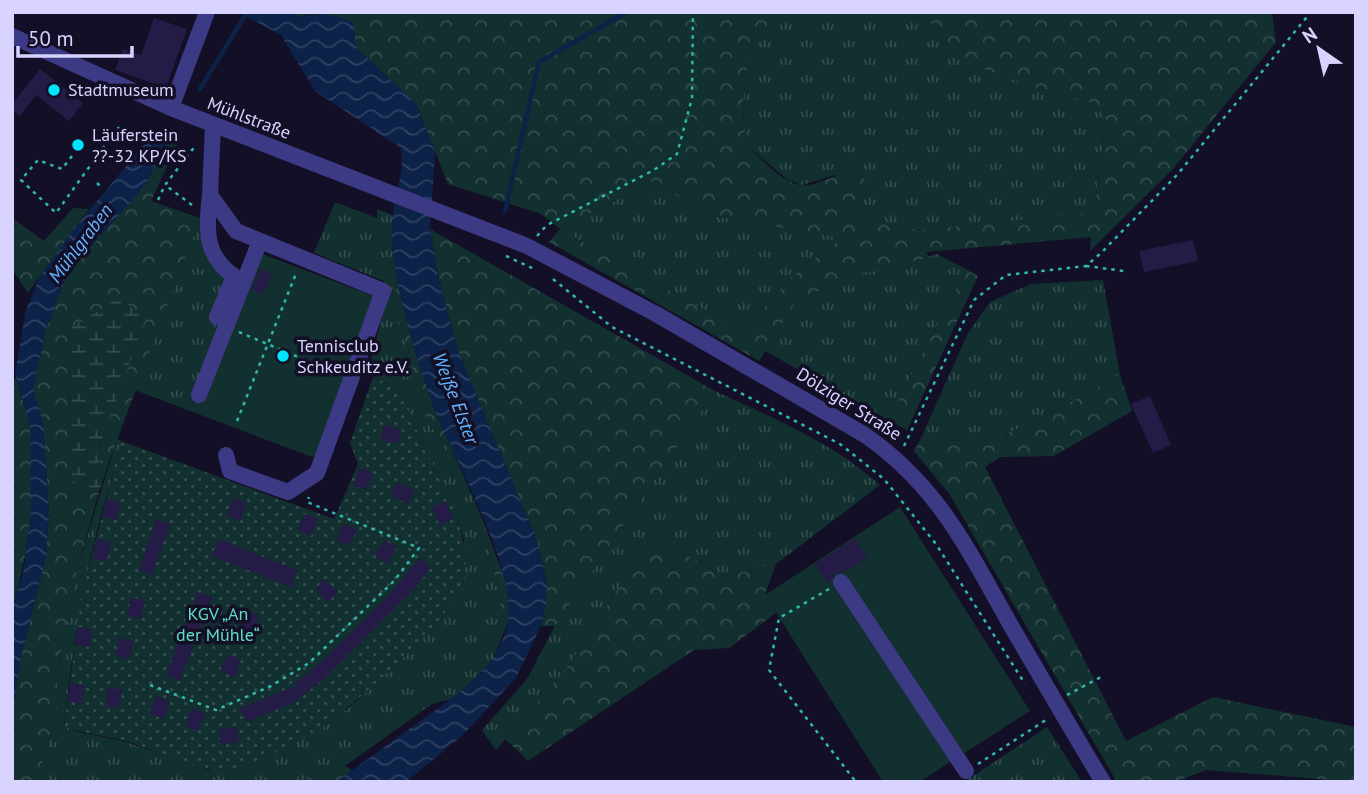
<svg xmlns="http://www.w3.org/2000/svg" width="1368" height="794" viewBox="0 0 1368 794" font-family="'PT Sans',sans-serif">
<defs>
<pattern id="grass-tufts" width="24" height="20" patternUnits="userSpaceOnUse" patternTransform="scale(1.75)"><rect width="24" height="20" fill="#12302f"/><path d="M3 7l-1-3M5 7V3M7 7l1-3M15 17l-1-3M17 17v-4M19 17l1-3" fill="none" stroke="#344d4e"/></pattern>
<pattern id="forest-crowns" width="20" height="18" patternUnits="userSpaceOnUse" patternTransform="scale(1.75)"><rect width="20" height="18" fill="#12302f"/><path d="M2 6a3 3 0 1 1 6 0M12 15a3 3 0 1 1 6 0" fill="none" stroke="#344d4e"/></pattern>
<pattern id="wetland-marsh" width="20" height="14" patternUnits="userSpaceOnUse" patternTransform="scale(1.75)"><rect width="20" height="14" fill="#12302f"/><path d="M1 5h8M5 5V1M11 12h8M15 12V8" fill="none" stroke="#344d4e"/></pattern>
<pattern id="garden-dots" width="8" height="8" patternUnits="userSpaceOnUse" patternTransform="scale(1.75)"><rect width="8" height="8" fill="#12302f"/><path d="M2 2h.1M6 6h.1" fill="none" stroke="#344d4e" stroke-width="1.8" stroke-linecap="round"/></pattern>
<pattern id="water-waves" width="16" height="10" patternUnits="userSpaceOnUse" patternTransform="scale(1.75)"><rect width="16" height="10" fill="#0c2248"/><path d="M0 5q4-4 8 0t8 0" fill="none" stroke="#2f4163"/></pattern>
</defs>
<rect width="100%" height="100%" fill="#130f26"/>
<!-- grass -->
<path fill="url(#grass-tufts)" d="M801 12H907L940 28 944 47 1033 87 1094 103 1106 118 1094 213 919 230 859 219 835 175 802 185 788 180 746 145C740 103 744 69 758 30Z
M655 180 703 214 843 238 790 278 743 332 560 229Z
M335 202 377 218V209L393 215 392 248 398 285 390 301 413 362 428 422 457 461 484 523 500 602V622L509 619 493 660 463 690 451 699 432 704 345 766 297 782H49L42 763 54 728 59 666 76 573 117 439 123 442C92 534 74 629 64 726L78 732 123 741 209 770 317 731 351 706 408 653 446 612 464 583V539L458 518 397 388 367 374 388 295 384 281 314 253Z
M200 218 201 232 241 278 190 411 135 390Z
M937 254 966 269 888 420 765 351 795 303 840 280Z
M1103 280 1120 375 1031 424 985 441 920 440 968 333 990 302 1031 284Z
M715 391C773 418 832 442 880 485L776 564 725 576 651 536 570 664 496 750 482 730 527 679 555 626Z
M1047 727 1082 782H964Z"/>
<!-- forest -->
<path fill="url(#forest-crowns)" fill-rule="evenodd" d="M292 12H801L758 30C744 70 740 103 746 145 761 158 781 182 800 185 822 188 833 167 865 179L859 218 919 230 1094 213 1106 119 1094 103 1033 87 959 60 944 47 940 28 907 12H1272L1276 42 1172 170 1090 251 1091 237 926 252 929 257 840 280 795 303 759 361 549 242 560 229 541 214 448 184 416 104 316 13 299 17ZM655 180 703 214 842 238 790 278 743 332 560 229Z
M182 134 151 201 200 218 110 459 99 449 129 361 70 328 69 479 99 492 76 574 59 666 54 728 42 763 49 782H12L14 701 21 657 46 557 49 514 43 423 33 390 45 332 67 274 145 185 166 143Z
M73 208 89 209 28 293 12 269V218L44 241Z
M430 229 715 391 555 626H541L547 583 537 541 458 351 437 272Z
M966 269 978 276 907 430 888 420Z
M398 285 433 406 457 461 428 422 411 380 413 362 390 301Z
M1120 375 1132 411 1054 456 1000 457 985 467 1126 741 1213 697 1356 727V782L1206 770 1176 782H1117L950 495 914 451 920 440 985 441 1031 424Z
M16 378C20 394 27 410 30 426 38 487 29 552 12 610V381Z
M484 523 509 591V619L500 623V602Z
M651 536 725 576 776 564 765 594 776 613 729 648 694 650 528 761 505 739 570 664Z
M345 766 352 770 336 782H297Z"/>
<!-- wetland -->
<path fill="url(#wetland-marsh)" d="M119 298 146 318 99 448 110 459 99 492 69 479 70 328Z"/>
<!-- park -->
<path fill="#12302f" d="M252 250 373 296 316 455 312 457 190 411Z
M900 507 1030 711 919 782H883L765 595Z"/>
<!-- garden -->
<path fill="url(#garden-dots)" d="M373 377 397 388 458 518C463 537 468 562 464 581 457 615 351 708 320 729 304 740 251 765 233 769 203 776 155 750 126 741 105 735 84 735 64 726L81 599 121 441 334 519 358 464 350 443Z"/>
<!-- water -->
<path fill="url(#water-waves)" d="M238 12H292L299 17C320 12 334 14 353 22L356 47 416 104 435 152 430 229 437 273 458 351 537 541 547 583 546 605 541 626 516 678 462 736 406 782H336L463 690C484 670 503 651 508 621 517 569 454 460 434 407 419 369 406 325 398 285 394 264 391 242 392 221 394 195 405 174 401 148L315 91 281 35Z
M152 135 166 143 145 185 67 274 45 332 33 390 43 423 49 514 46 557 21 657 14 701 12 756V610L23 573 31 514 30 425 15 373 26 310 39 278 73 230Z"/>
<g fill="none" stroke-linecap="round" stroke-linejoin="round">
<!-- stream -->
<path stroke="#0c2248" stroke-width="4.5" d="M200 89 247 12
M505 211 539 62 627 12"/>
</g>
<!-- building -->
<path fill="#241b47" d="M154 18 187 29 166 88 115 70 123 49 141 55Z
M40 69 83 103 69 121 36 95 20 116 12 110V104Z
M1193 240 1198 261 1144 272 1139 251Z
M260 269 272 274 263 295 252 290Z
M1150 396 1171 445 1153 453 1131 404Z
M384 425 402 430 397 444 380 439Z
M360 468 373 473 367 490 353 485Z
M398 482 415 491 408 504 391 495Z
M233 498 246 503 240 521 226 516Z
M106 499 121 502 117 520 103 517Z
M445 501 453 518 440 525 431 508Z
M304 514 318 519 311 536 298 531Z
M156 519 170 524 152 575 139 570Z
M343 524 357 529 350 546 336 541Z
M855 538 867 558 844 572 836 573 828 583 815 564Z
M97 539 111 542 107 561 93 558Z
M218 539 297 570 291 587 212 556Z
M385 540 397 548 387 563 374 555Z
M420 558 431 567 417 586 324 679 293 703 247 722 240 709 297 685 295 682 315 668 389 595Z
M325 579 338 592 328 602 315 589Z
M198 592 212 597 180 681 166 675Z
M131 597 145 601 141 619 127 615Z
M246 609 259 615 252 632 239 627Z
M78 627 92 629 90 647 75 645Z
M119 638 134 641 129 659 115 655Z
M228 654 241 660 234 677 220 671Z
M70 683 84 685 82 704 67 701Z
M107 688 122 689 120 708 106 706Z
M156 696 170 701 163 719 149 713Z
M192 708 205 714 198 731 184 725Z
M237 727 239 742 221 745 219 730Z"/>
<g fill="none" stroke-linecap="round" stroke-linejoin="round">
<!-- path -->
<path stroke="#2fb8b0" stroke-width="2.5" stroke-dasharray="3.5 5" stroke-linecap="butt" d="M72 156 62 169 38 160 21 180 56 213 113 134 118 138 121 134 118 127
M97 183 103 189
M158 200 165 185
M192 205 165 185 196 145
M537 236 547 225 654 170 677 154 692 98 693 12
M506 256 532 268
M1086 266 1124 271
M553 279 612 327 840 444 884 479 936 544 1025 684
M239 332 336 373
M237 421 297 271
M904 446 974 300 1006 275 1086 266 1101 253 1177 175 1311 12
M829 589 779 618 769 670 856 782
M150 685 216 710 271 686 309 663 394 581 419 548 307 502 309 497
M1067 695 1101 677
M978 764 1049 718"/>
<!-- minor -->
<path stroke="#3d3a85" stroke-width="16" d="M12 36 171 108 527 246 656 314 865 435C939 487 967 548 1010 624 1041 677 1071 729 1103 782
M171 108 207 12
M213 125 210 195 236 231 383 291 317 473 288 492 230 471 226 455
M210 195C206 227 204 256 234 276L217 317
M199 395 260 241
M841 582 966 771"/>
</g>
<!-- markers -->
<g fill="#00e5ff" stroke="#130f26" stroke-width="2.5">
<circle cx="54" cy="90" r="7"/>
<circle cx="78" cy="145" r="7"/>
<circle cx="283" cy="356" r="7"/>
</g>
<g text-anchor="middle" stroke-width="7" stroke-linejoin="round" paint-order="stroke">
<!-- poi labels -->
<g font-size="18" fill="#d9d4ff" stroke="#130f26" text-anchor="start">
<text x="68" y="96">Stadtmuseum</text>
<text x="92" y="141">Läuferstein<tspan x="92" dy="21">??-32 KP/KS</tspan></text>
<text x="297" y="352">Tennisclub<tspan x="297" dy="21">Schkeuditz e.V.</tspan></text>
</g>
<!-- street labels -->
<g font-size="18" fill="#d9d4ff" stroke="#130f26">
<text transform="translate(249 118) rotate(21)" y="6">Mühlstraße</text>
<text transform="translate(849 404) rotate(32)" y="6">Dölziger Straße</text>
</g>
<!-- park labels -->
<g font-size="18" fill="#5fe0c0" stroke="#130f26">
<text x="218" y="620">KGV „An<tspan x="218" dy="21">der Mühle“</tspan></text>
</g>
<!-- water labels -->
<g font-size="19" font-style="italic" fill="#62b6ff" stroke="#130f26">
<text transform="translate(80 243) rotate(-53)" y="7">Mühlgraben</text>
<text transform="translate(456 398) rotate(69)" y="7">Weiße Elster</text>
</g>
</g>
<!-- border -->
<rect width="1368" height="794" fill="none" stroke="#d9d4ff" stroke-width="28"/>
<!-- north arrow -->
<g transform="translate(1319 49) rotate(326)" stroke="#130f26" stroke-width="5" paint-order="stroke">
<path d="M0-5L12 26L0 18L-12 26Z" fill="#d9d4ff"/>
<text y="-10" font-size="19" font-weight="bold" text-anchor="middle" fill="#d9d4ff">N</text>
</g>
<!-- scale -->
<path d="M18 46v10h114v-10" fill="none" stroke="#d9d4ff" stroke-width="3.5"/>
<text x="28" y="46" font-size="21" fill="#d9d4ff" stroke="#130f26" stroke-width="5" paint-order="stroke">50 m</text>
</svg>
